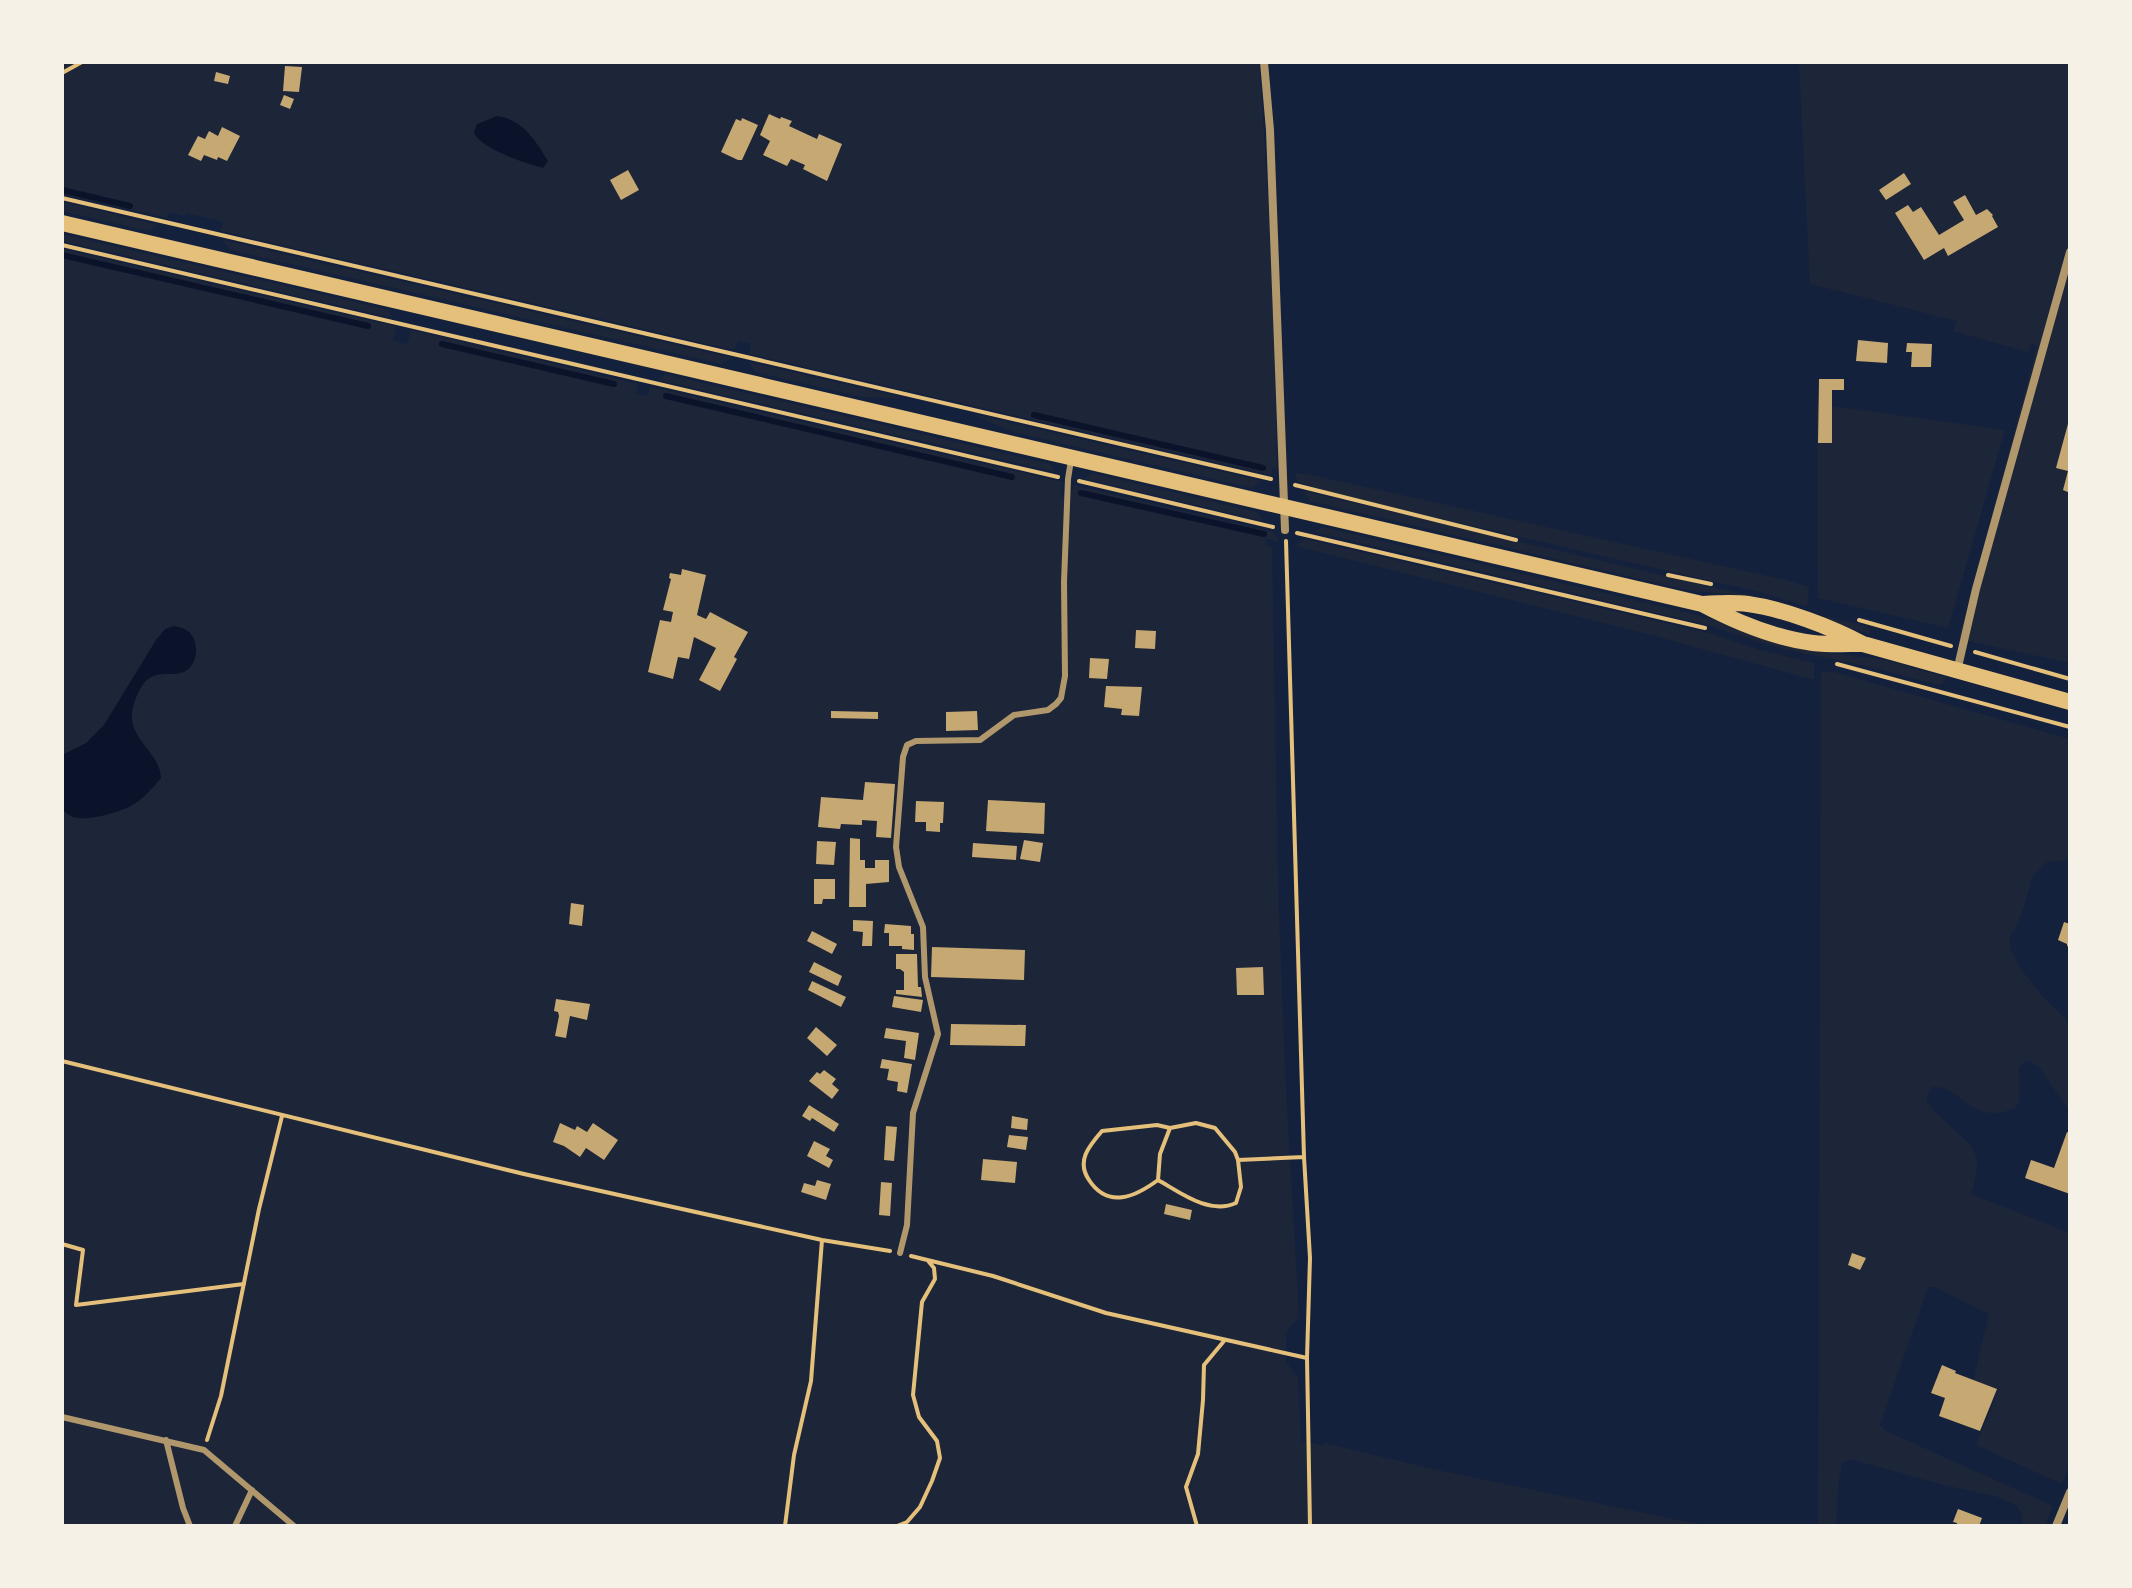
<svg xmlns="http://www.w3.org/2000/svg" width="2132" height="1588" viewBox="0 0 2132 1588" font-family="'Archivo Narrow',sans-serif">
<rect width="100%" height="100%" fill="#14213d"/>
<!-- green -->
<path fill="#1d2539" d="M62 62H1259C1269 197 1275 333 1277 469L1272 468 1271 475 749 354 751 344 738 341 734 350 221 231 223 222 186 213 185 216 169 212 167 218 62 194Z
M1799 62H2070V663L1959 639 2037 346 2030 343 2028 352 1953 331 1957 321 1810 284Z
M62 202 73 204 158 225 148 231 62 211Z
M62 234 389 310 393 318 62 241Z
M223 240 732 358 721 364 230 250Z
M62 249 394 326 396 327 393 341 407 344 411 330 638 384 636 394 647 396 650 387H652L1063 482 1060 496 1068 499 1074 485 1273 532 1280 542 1265 538 1266 545 1272 547 1278 888 1285 1071 1299 1317 1286 1332V1362L1298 1378 1301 1441 1324 1446 1325 1443 1428 1468 1707 1526H62Z
M749 362 899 397V398L862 397 755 372Z
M665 374 1050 464 1056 472 658 380Z
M1817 404 2005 430 1948 628 1818 598Z
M976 415 1262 481 1252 488 1013 432 976 416Z
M1092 473 1257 512 1264 521 1084 479Z
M1295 474H1307L1786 580 1809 587 1807 606 1755 591 1339 495 1298 482Z
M1303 491 1752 596 1813 614 1867 626 1871 632 1869 634 1783 608 1731 595 1687 590 1310 501Z
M1322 527 1690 613 1822 652 1885 660 1945 677 1946 679 1941 684H1934L1870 667 1779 648 1707 625 1314 532Z
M1305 539 1712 634 1760 650 1814 663V680L1655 636 1296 546Z
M1821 672H1834L2070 739V860L2047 862 2032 877 2024 907 2016 928 2010 936V948L2021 969 2043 997 2070 1023V1112L2039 1067 2030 1061 2025 1062 2019 1067V1101L2016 1108C1969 1127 1962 1085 1932 1087L1926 1099C1936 1120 1971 1137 1976 1156 1979 1169 1974 1183 1971 1194L2070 1233V1463L2062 1484 1978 1446 1977 1442 1997 1394 1973 1382 1989 1314 1935 1287H1928L1880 1425 1884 1430 2053 1506 2045 1526H2023L2021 1512 2017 1506 1998 1497 1944 1485 1850 1459 1842 1463 1838 1486 1836 1526H1818Z"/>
<!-- water -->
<path fill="#0b132b" d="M497 116C522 119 536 141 548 161L543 168C525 163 483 150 474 133L477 124Z
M174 626C184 628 190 630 194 639 197 648 197 655 193 663 183 682 162 668 148 679 139 686 134 702 132 712 129 740 160 752 161 778 152 789 143 799 131 806 119 812 87 822 73 817 71 817 64 811 62 810V755L86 743 104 725 156 640 165 629Z"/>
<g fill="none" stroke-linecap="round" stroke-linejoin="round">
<!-- stream -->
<path stroke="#0b132b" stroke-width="6" d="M62 190 130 206
M62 255 368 326
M442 344 614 384
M666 396 1012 477
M1034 415 1263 468
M1081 493 1264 534"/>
</g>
<!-- building -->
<path fill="#c6a872" d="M285 66 302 67 299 92 283 91Z
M216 72 230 76 228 84 214 81Z
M284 95 294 99 290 109 280 105Z
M769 114 780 119 781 117 792 121 789 126 817 139 819 134 842 144 827 181 803 169 805 165 791 159 787 166 763 155 770 141 760 135Z
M742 118 758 125 742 160H738L721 152 736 119 741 121Z
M222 127 240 136 227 161 218 157 217 160 204 155 201 161 188 155 198 136 205 139 209 131 218 136Z
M628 170 639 190 621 200 610 180Z
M1904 173 1911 184 1886 200 1879 190Z
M1965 195 1976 215 1987 209 1993 215 1992 216 1998 227 1948 256 1944 248 1924 260 1895 213 1908 205 1913 212 1921 207 1939 235 1964 220 1953 202Z
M1858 340 1888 343 1887 363 1856 361Z
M1907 343 1932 344 1931 367H1911L1912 352H1906Z
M1819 379H1844V390H1832V443H1818Z
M2069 420H2070V493L2063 490 2068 471 2056 468Z
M682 569 706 575 697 615 706 619 710 612 748 632 734 657 737 659 720 691 699 680 716 648 694 637 689 659 678 657 673 679 648 672 660 620 671 622 673 612 663 610 671 579 669 578 670 573 681 575Z
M1136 630 1156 631 1155 649 1135 648Z
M1090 658 1109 659 1107 679 1089 678Z
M1106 686 1142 687 1139 716 1121 715 1122 709 1104 707Z
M831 711 878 712V719L831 718Z
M977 711 978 730 946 731V712Z
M865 782 895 784 891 838 876 837 877 821 862 820V825L841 824 840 829 818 827 821 797 863 800Z
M988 800 1045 803 1044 834 986 831Z
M916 801 944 802 943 823H940V832L926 831V822H915Z
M850 838 860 839V860H865V868H875V860H889V882L866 884V907H849Z
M1024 840 1043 843 1040 862 1020 859Z
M817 841 836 842 834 865 816 864Z
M973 843 1017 846 1016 860 972 857Z
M814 879H835V899H823L822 904H814Z
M571 903 584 905 582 926 569 924Z
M853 920 873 921 872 946H862L863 932 853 931Z
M2064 922 2070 924V947L2067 946V944L2058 940Z
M885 924 911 926V934H914V950L902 949V946H889V933H884Z
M812 931 837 944 832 954 807 941Z
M932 947 1025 950 1024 980 931 977Z
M896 954H917L918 987H921L922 997 896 994V990H904V972L900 969H896Z
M814 962 842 976 838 986 809 972Z
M1263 967 1264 995H1237L1236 968Z
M812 981 846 997 841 1007 808 990Z
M894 996 923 1000 921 1012 892 1007Z
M556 999 590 1004 587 1020 570 1016 566 1038 555 1036 559 1016 558 1012 554 1011Z
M951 1024 1026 1025 1025 1046 950 1045Z
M816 1027 837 1045 827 1056 807 1038Z
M886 1028 919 1033 915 1060 904 1058 906 1041 884 1038Z
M882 1059 912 1064 907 1093 897 1091 898 1082 887 1080 889 1069 880 1068Z
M824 1070 836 1079 832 1084 839 1090 832 1099 809 1081 817 1072 820 1074Z
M809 1105 839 1124 834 1132 812 1118 810 1121 802 1116Z
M1012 1116 1028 1119 1027 1130 1011 1128Z
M560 1123 575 1130 577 1126 587 1132 593 1123 618 1140 604 1160 586 1148 580 1157 564 1146 553 1142Z
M886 1126 897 1127 894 1161 884 1160Z
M2067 1132 2070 1133V1194L2025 1178 2031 1160 2054 1168Z
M1009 1135 1028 1137 1026 1150 1007 1147Z
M814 1141 830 1149 826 1156 833 1160 829 1168 807 1156Z
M983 1159 1017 1162 1015 1183 981 1180Z
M817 1180 831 1184 826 1200 801 1192 804 1183 815 1186Z
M881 1182 892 1183 890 1216 879 1215Z
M1166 1204 1192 1210 1190 1220 1164 1214Z
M1852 1253 1866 1258 1860 1270 1848 1265Z
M1942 1365 1956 1371 1955 1373 1997 1389 1980 1431 1939 1416 1945 1398 1931 1393Z
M1958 1509 1982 1518 1979 1526H1957V1523L1953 1522Z"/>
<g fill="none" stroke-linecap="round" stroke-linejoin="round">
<!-- path -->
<path stroke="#e5c07b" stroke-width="4" d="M62 73 82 62
M62 198 1271 479
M62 245 1058 477
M1079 481 1273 527
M1295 485 1516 540
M1297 533 1705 628
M1286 541 1304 1157 1310 1258 1307 1358 1310 1526
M1668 575 1711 584
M1859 620 1951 646
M1975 652 2070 679
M1837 664 2070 727
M62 1061 524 1174 822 1240 890 1251
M1196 1123 1215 1128 1235 1152 1238 1160 1241 1187 1236 1203C1209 1215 1181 1193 1158 1180 1135 1197 1108 1209 1089 1180 1076 1161 1089 1146 1102 1131L1157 1125 1170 1128Z
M1238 1160 1304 1157
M1158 1180 1160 1154 1170 1128
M62 1244 83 1250 76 1305 244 1284
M911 1256 993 1276 1106 1313 1307 1358
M207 1440 221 1396 259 1209 282 1116
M785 1526 794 1455 811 1381 822 1240
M897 1526 907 1522 920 1507 932 1481 940 1458 937 1441 919 1417 913 1395 922 1302 935 1279 934 1268 929 1262
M1197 1526 1186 1487 1198 1454 1203 1400 1204 1365 1224 1341"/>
<!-- service -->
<path stroke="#b1986c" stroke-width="6" d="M900 1253 907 1225 913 1113 938 1034 925 977 923 927 899 867 896 847 903 757 907 745 916 741 980 740 1014 715 1048 710 1056 704 1061 698 1065 676 1064 582 1068 479 1071 460
M62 1417 204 1450 294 1526
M166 1440 183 1508 190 1526
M235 1526 252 1490"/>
<!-- minor -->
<path stroke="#b1986c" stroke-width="8" d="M1264 62 1270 130 1285 530
M1957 671 1976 589 2070 252
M2056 1526 2070 1492"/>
<!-- secondary -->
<path stroke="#e5c07b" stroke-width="16" d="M62 223 1702 604C1736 622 1774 638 1813 643 1829 645 1847 644 1863 644
M1703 604C1718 603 1733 602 1748 604 1784 609 1831 627 1863 644L2070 702"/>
</g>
<!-- border -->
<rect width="2132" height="1588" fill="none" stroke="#f6f1e7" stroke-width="128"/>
</svg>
